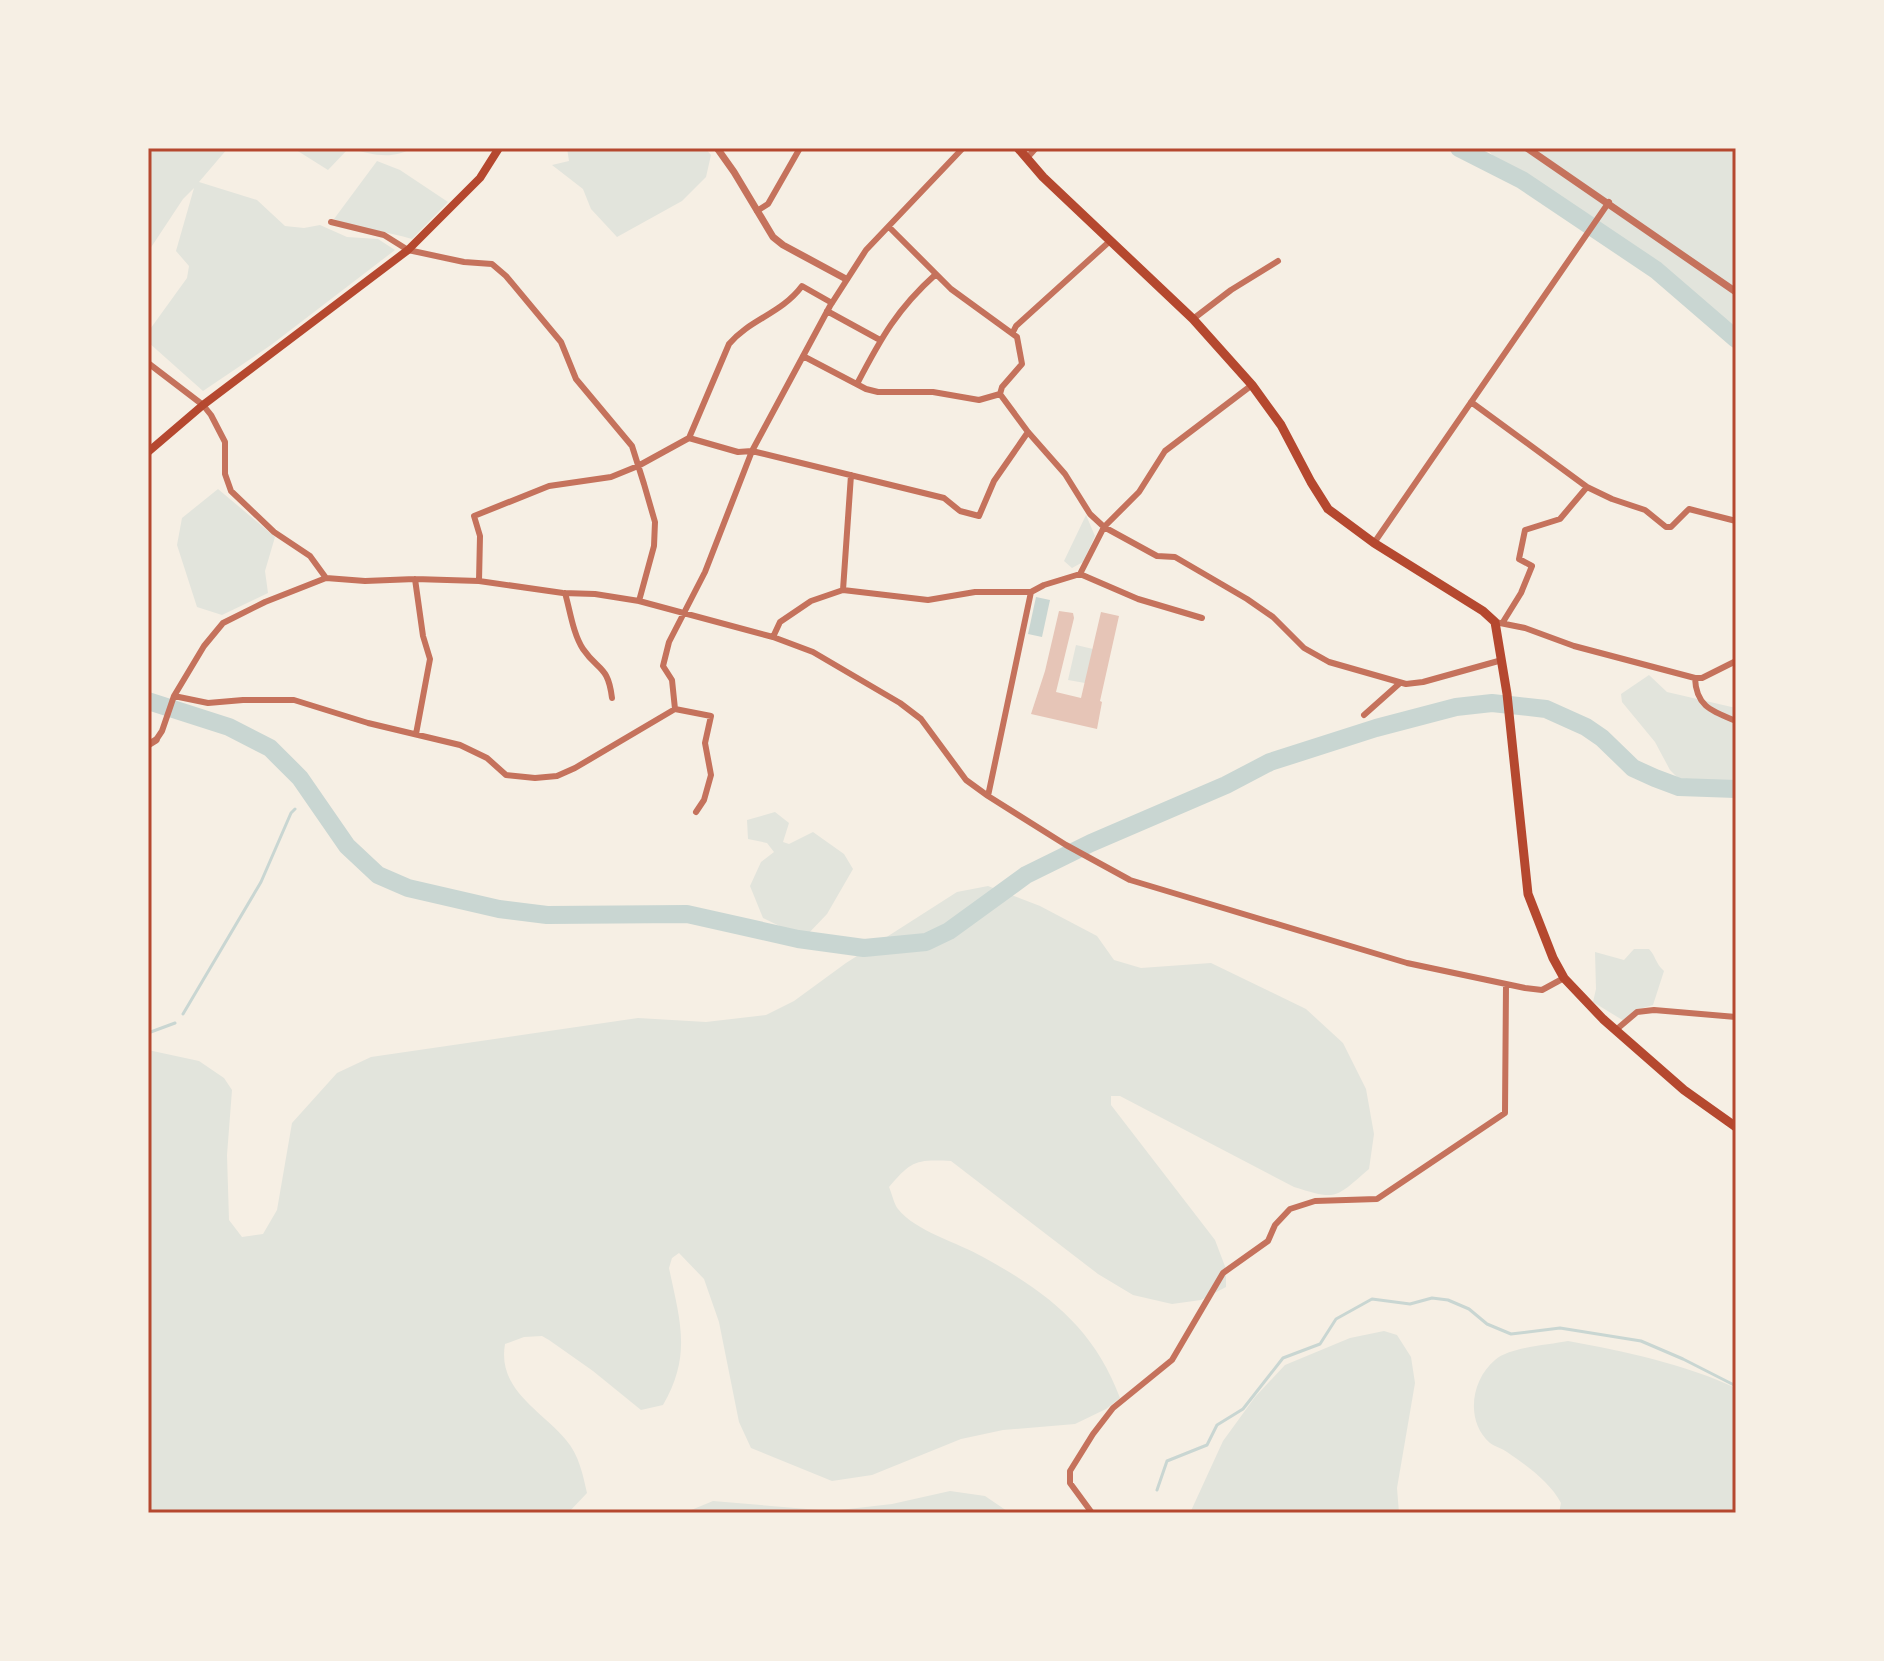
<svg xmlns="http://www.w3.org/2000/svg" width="1884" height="1661" viewBox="0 0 1884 1661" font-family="Commissioner,sans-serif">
<rect width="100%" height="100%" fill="#f6efe4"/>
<!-- green -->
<path fill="#e2e4dc" d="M148 148H228L199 182 257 200 285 226 304 228 320 225 347 237 378 239 395 250 271 345 203 391 148 342V332L187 278 189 266 176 251 194 188 183 199 148 252Z
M293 148H413C392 160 372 155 349 148L328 170Z
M567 148H705L711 155 706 177 682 201 617 237 591 209 583 189 552 165 569 161Z
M1486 148H1736V327L1496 159Z
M377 161 400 170 448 202 412 239C386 231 359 229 334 219Z
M218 489 275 537 265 571 268 593 222 615 197 607 177 545 182 518Z
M1086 515 1095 536 1083 562 1072 568 1064 561Z
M1076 645 1093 649 1085 683 1068 680Z
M1649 675 1667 692 1736 708V786L1685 785 1670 770 1655 742 1622 702 1621 694Z
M775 812 789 823 783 842 789 844 813 832 844 854 853 869 827 914 807 935 792 932 763 918 750 886 761 862 774 852 767 843 748 839 747 820Z
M988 886 1040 906 1097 936 1114 960 1141 968 1211 963 1306 1009 1343 1043 1366 1089 1374 1134 1369 1169C1335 1198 1338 1201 1294 1187L1120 1096H1111V1105L1215 1240 1226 1269V1287L1201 1300 1172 1304 1133 1295 1098 1274 951 1161C916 1159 911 1161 889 1187 892 1194 894 1204 898 1209 915 1231 959 1243 983 1257 1047 1292 1094 1328 1120 1398L1106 1409 1075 1424 1003 1430 961 1439 872 1475 832 1481 751 1448 739 1422 719 1322 704 1279 679 1253 672 1258 669 1268C680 1321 692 1355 663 1405L641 1410 593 1371 549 1340 542 1336 524 1337 505 1344C497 1390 541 1410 566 1440 579 1455 583 1475 587 1493L568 1513H148V1050L199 1061 224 1078 232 1090 227 1155 229 1220 242 1237 263 1234 277 1210 292 1123 337 1073 371 1057 638 1018 706 1022 766 1015 794 1001 846 963 957 892Z
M1634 949H1649C1656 956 1655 963 1664 971L1653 1005 1636 1010 1624 1021 1593 1002 1596 989 1595 952 1624 960Z
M1384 1331 1397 1335 1411 1357 1415 1383 1397 1488 1399 1513H1190L1223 1441 1255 1397 1285 1365 1350 1338Z
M1568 1341C1624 1351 1684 1364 1736 1388V1513H1559L1561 1503C1550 1482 1526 1465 1507 1452 1502 1448 1495 1447 1490 1443 1465 1421 1471 1380 1495 1360 1510 1347 1548 1345 1568 1341Z
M950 1491 985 1496 1010 1513H684L713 1501 831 1511 892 1504Z"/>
<!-- water -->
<path fill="#c9d6d2" d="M1036 597 1050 600 1042 637 1028 634Z"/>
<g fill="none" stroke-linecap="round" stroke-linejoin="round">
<!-- stream -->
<path stroke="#c9d6d2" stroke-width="3" d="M308 801 314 797
M183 1014 261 882 291 813 295 809
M148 1033 175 1023
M1157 1490 1167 1461 1207 1445 1217 1425 1243 1409 1283 1358 1320 1344 1336 1319 1372 1299 1410 1304 1432 1298 1448 1300 1469 1309 1487 1324 1511 1334 1560 1328 1641 1341 1683 1359 1736 1386"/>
<!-- river -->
<path stroke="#c9d6d2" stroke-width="18" d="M1459 148 1522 180 1656 270 1736 339
M148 701 229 727 270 748 300 778 347 846 378 875 408 888 499 909 547 915 687 914 798 939 864 948 926 942 949 931 1026 875 1091 843 1226 785 1270 762 1376 728 1456 707 1492 703 1546 709 1586 727 1602 738 1633 768 1655 778 1679 787 1736 789"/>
</g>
<!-- building -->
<path fill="#e6c5b7" d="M1059 611 1073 613 1074 618 1056 692 1081 698 1101 612 1119 616 1100 701 1102 702 1097 729 1031 714 1045 671Z"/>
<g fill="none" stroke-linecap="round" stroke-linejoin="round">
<!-- minor -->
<path stroke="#c5725c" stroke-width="6" d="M1027 158 1036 148
M757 211 768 204 800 148
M331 222 384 235 408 250 464 262 492 264 506 276 561 342 576 379 632 446 644 484 655 522 654 546 639 601
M889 227 951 289 1017 337 1022 364 1002 387 1000 394
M827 311 880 340
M1193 319 1231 290 1278 261
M1013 332 1016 326 1110 241
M803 356 866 389 878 392H933L979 400 1000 394
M148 363 203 405 211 415 225 442V474L231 491 274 532 310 556 326 578
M857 384C881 338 897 309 936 274
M1000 394 1028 432 1065 474 1090 514 1104 527 1157 556 1175 557 1247 599 1273 617 1304 648 1329 662 1406 684 1423 682 1502 660
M1471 402 1587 487 1612 499 1645 510 1666 527H1671L1689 509 1736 521
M689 438 729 344C750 319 781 314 802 286L832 303
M1374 543 1609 202
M1080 574 1138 599 1202 618
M415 579 423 636 430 659 416 734
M479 581 480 536 474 516 549 486 611 477 638 466 689 438 738 452 752 451 944 498 960 511 979 516 994 481 1028 432
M843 590 851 475
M565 593C570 610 573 634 583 649 598 671 608 665 612 698
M1495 622 1525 628 1574 646 1695 678C1696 706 1711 711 1736 721
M1503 622 1521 593 1532 566 1519 559 1525 530 1560 519 1587 487
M773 637 780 622 811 601 843 590 928 600 975 592H1031L1044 585 1080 574 1104 527 1139 492 1165 451 1252 385
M1695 678H1702L1736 661
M174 696 208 703 243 700H294L368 723 460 745 487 758 506 775 535 778 557 776 575 768 675 709 711 716 705 743 711 775 704 800 696 812
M675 709 672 680 663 666 669 642 705 572 752 451 830 306 866 250 963 148
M1364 715 1400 683
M156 740 162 731 174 696 204 646 223 623 265 602 326 578 365 581 415 579 479 581 563 593 595 594 639 601 773 637 813 652 900 703 921 719 966 780 988 796 1066 845 1130 880 1407 963 1525 988 1542 990 1564 978
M988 796 1031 592
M1617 1029 1637 1012 1654 1010 1736 1017
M1092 1513 1070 1483V1471L1093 1434 1113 1408 1172 1360 1223 1273 1268 1241 1275 1225 1290 1209 1315 1201 1377 1199 1505 1113 1506 985"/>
<!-- tertiary -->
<path stroke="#c5725c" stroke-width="7" d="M717 148 734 172 773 237 783 245 846 279
M1527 148 1736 292
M148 745 156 740"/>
<!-- secondary -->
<path stroke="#b5482f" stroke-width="8" d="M148 452 203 405 408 250 480 178 499 148"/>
<!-- primary -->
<path stroke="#b5482f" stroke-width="9" d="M1018 148 1043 177 1193 319 1252 385 1281 425 1311 482 1328 509 1374 543 1483 611 1495 622 1507 694 1528 894 1553 958 1564 978 1603 1019 1684 1090 1736 1127"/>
</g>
<!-- border -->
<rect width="1884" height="1661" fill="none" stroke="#f6efe4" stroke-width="300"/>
<rect x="150" y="150" width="1584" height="1361" fill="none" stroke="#b5482f" stroke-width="3"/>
</svg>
